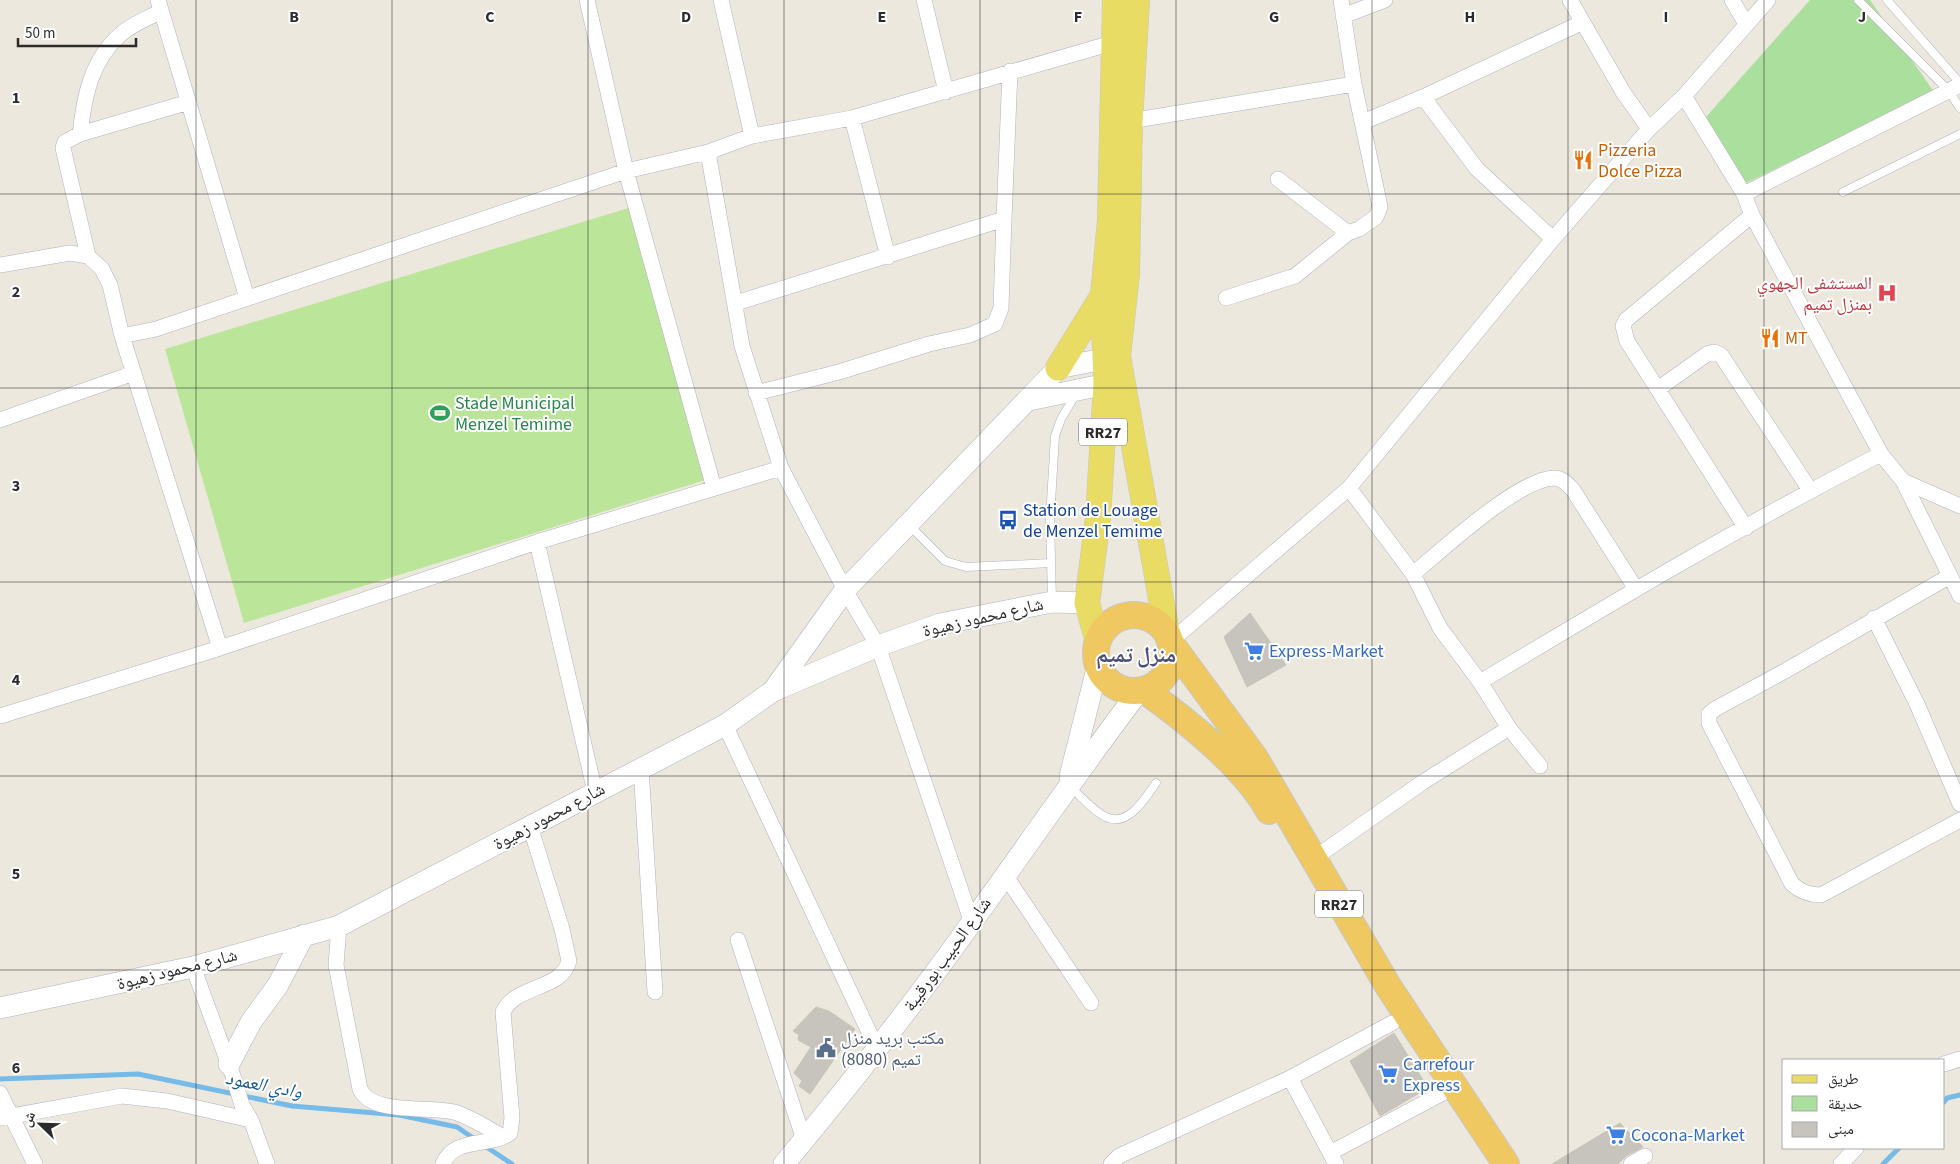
<svg xmlns="http://www.w3.org/2000/svg" width="1960" height="1164" viewBox="0 0 1960 1164" font-family="'Source Sans 3','Noto Naskh Arabic',sans-serif">
<rect width="100%" height="100%" fill="#ece8de"/>
<!-- green -->
<path fill="#abdf9d" d="M1810 0H1870L1934 92 1746 183 1706 117Z"/>
<!-- pitch -->
<path fill="#bbe699" d="M635 206 715 477 244 623 165 349Z"/>
<g fill="none" stroke-linecap="round" stroke-linejoin="round">
<!-- stream -->
<path stroke="#76bae8" stroke-width="5" d="M0 1079 138 1074 292 1106 399 1115 457 1127 476 1140
M1944 1102 1947 1098 1960 1095
M485 1146 512 1164
M1883 1164 1899 1148"/>
</g>
<!-- building -->
<path fill="#c7c4bd" stroke="#c7c4b7" d="M1250 613 1286 665 1247 687 1224 637Z
M816 1007 829 1011 855 1029 810 1094 799 1086 802 1081 794 1073 811 1047 798 1040 799 1035 793 1031Z
M1394 1033 1428 1088 1380 1116 1350 1061Z
M1620 1123 1643 1147 1626 1156 1618 1164H1552Z"/>
<g fill="none" stroke-linecap="round" stroke-linejoin="round">
<defs>
<path id="service" d="M1858 0 1948 90 1960 108
M1887 0 1960 83
M1843 192 1960 134
M909 525 945 561 966 567 1051 563
M1052 600 1050 519 1055 436 1061 419 1076 394
M1070 787C1081 796 1093 811 1106 817 1128 828 1146 797 1156 783"/>
<path id="minor" d="M158 0 247 298
M587 0 626 171 714 488
M721 0 752 136
M924 0 946 92
M1570 0 1623 92 1649 129
M1732 0 1746 24
M1343 16 1385 0
M1684 96 1744 194 1752 215 1881 454 1903 481 1960 596
M1423 97 1477 169 1553 239
M852 118 888 257
M1130 121 1354 84
M1363 122 1423 97 1581 23
M80 134C84 97 91 60 121 34 132 24 149 18 161 11
M708 152 742 346 781 468 845 590 878 646 972 923
M1278 179 1348 233
M1744 194 1960 85
M88 256 63 148 65 142 80 134 189 102
M0 265 70 253 88 256 102 269 110 285 122 336 156 329 626 171 708 152 752 136 852 118 1112 43 1121 45
M1226 298 1295 276 1348 233 1359 229 1376 217 1380 207 1378 197 1354 84 1341 0
M736 303 1004 219 1010 71
M122 336 220 648
M1658 389 1707 354 1714 352 1721 355 1810 490
M756 393 839 372 929 344 970 335 995 324 1001 308 1004 219
M0 420 134 373
M1903 481 1960 506
M1349 488 1413 574 1440 628 1480 682 1509 728 1540 766
M1746 528 1627 341 1623 326 1626 320 1752 215
M537 542 595 792
M1413 574C1442 550 1518 479 1554 478 1563 478 1568 485 1573 490L1636 589
M1950 576 1785 671 1715 709 1709 714V723L1792 884C1801 892 1809 895 1821 895L1960 820
M1874 618 1917 704 1960 804
M1171 641 1349 488 1553 239 1649 129 1684 96 1768 0
M1480 682C1612 603 1744 524 1881 454
M0 716 220 648 537 542 781 468
M725 725 877 1049
M641 768 655 992
M1313 859 1423 782 1509 728
M1005 875 1091 1003
M339 926 336 965 360 1089C371 1115 429 1106 454 1112 471 1117 487 1128 503 1137
M738 940 804 1140
M193 967 233 1076 242 1105 251 1120 267 1164
M1944 1064 1960 1059
M1290 1078 1392 1023
M0 1093 35 1164
M0 1118 122 1096 167 1101 251 1120
M1330 1153 1441 1094
M443 1164C454 1136 490 1148 510 1133L512 1118 503 1012C516 984 561 991 569 961L562 929 530 826
M1111 1164 1119 1156 1290 1078 1336 1164
M1631 1164 1645 1156
M1841 1164 1856 1148"/>
<path id="secondary" d="M1029 400 1121 381
M773 691 845 590 1058 368 1118 356
M1070 776 1098 665
M0 1008 193 967 339 926 725 725 773 691 878 646 940 624 1052 602 1087 603
M229 1064 251 1022 278 985 304 935
M784 1164C849 1086 913 1005 972 922 1028 845 1081 767 1139 691"/>
<path id="primary" d="M1137 0 1130 121 1127 274 1118 356 1167 633
M1058 368 1103 295
M1098 642 1087 603 1098 518 1106 384 1103 295 1110 220 1115 0"/>
<path id="trunk" d="M1096 653a38 38 0 1 1 76 0a38 38 0 1 1-76 0Z
M1172 645 1255 758 1388 986 1506 1164
M1144 690C1185 719 1245 767 1269 811"/>
</defs>
<!-- service casing -->
<use href="#service" stroke="#b1b2be" stroke-width="9"/>
<!-- minor casing -->
<use href="#minor" stroke="#b1b2be" stroke-width="16"/>
<!-- secondary casing -->
<use href="#secondary" stroke="#b1b2be" stroke-width="22"/>
<!-- primary casing -->
<use href="#primary" stroke="#c8c8c8" stroke-width="26"/>
<!-- trunk casing -->
<use href="#trunk" stroke="#c8c8c8" stroke-width="28"/>
<!-- service -->
<use href="#service" stroke="#fff" stroke-width="8"/>
<!-- minor -->
<use href="#minor" stroke="#fff" stroke-width="15"/>
<!-- secondary -->
<use href="#secondary" stroke="#fff" stroke-width="21"/>
<!-- primary -->
<use href="#primary" stroke="#e9dc65" stroke-width="25"/>
<!-- trunk -->
<use href="#trunk" stroke="#efc862" stroke-width="26"/>
</g>
<!-- grid -->
<path fill="none" stroke="#2b2b2b" stroke-width="1" stroke-opacity="0.55" d="M196 0V1164M392 0V1164M588 0V1164M784 0V1164M980 0V1164M1176 0V1164M1372 0V1164M1568 0V1164M1764 0V1164M0 194H1960M0 388H1960M0 582H1960M0 776H1960M0 970H1960"/>
<!-- icons -->
<defs>
<symbol id="restaurant-bare" viewBox="-9 -9 18 18"><path d="M-5-6h1v4h1v-4h1v4h1v-4h1v5L-1.5 .5V6h-2V.5L-5-1ZM5-6V6H3V1.5H1.5Q1.5-4 5-6Z" fill="#e8710a" stroke="#fff" stroke-width="2.5" paint-order="stroke"/></symbol>
<symbol id="hospital-bare" viewBox="-9 -9 18 18"><path d="M-5-5h3v3.5h4V-5h3V5h-3V1.5h-4V5h-3Z" fill="#e0444e" stroke="#fff" stroke-width="2.5" paint-order="stroke"/></symbol>
<symbol id="stadium-bare" viewBox="-9 -9 18 18"><path d="M0-5a6.5 5 0 1 0 0 10a6.5 5 0 1 0 0-10ZM-3.5-1.8h7v3.6h-7Z" fill="#2e9e5b" stroke="#fff" stroke-width="2.5" paint-order="stroke"/></symbol>
<symbol id="bus-bare" viewBox="-9 -9 18 18"><path d="M-5-6H5V4H4V6H2V4H-2V6H-4V4H-5ZM-3.5-4V0h7V-4ZM-3.5 1.2v1.5H-2V1.2ZM2 1.2v1.5H3.5V1.2Z" fill="#1a4fb4" stroke="#fff" stroke-width="2.5" paint-order="stroke"/></symbol>
<symbol id="supermarket-bare" viewBox="-9 -9 18 18"><path d="M-6-5.5h2.5l.6 2H6L4.5 2H-2.5L-4.4-4H-6ZM-1.5 3.2a1.3 1.3 0 1 0 .1 0ZM3 3.2a1.3 1.3 0 1 0 .1 0Z" fill="#3f7fe0" stroke="#fff" stroke-width="2.5" paint-order="stroke"/></symbol>
<symbol id="civic-bare" viewBox="-9 -9 18 18"><path d="M-.6-6.5H3V-4.5H.6V-3L4-1V1h2V6H-6V1h2V-1L-.6-3ZM-1.2 2.5V6h2.4V2.5Z" fill="#5c6f8a" stroke="#fff" stroke-width="2.5" paint-order="stroke"/></symbol>
</defs>
<g fill-rule="evenodd">
<use href="#restaurant-bare" x="1569" y="146" width="28" height="28"/>
<use href="#hospital-bare" x="1873" y="279" width="28" height="28"/>
<use href="#restaurant-bare" x="1756" y="324" width="28" height="28"/>
<use href="#stadium-bare" x="426" y="399" width="28" height="28"/>
<use href="#bus-bare" x="994" y="506" width="28" height="28"/>
<use href="#supermarket-bare" x="1240" y="637" width="28" height="28"/>
<use href="#civic-bare" x="812" y="1034" width="28" height="28"/>
<use href="#supermarket-bare" x="1374" y="1060" width="28" height="28"/>
<use href="#supermarket-bare" x="1602" y="1121" width="28" height="28"/>
</g>
<g text-anchor="middle" stroke-width="4" stroke-linejoin="round" paint-order="stroke">
<!-- shield labels -->
<g fill="#fff" stroke="#6b6b6b" stroke-width="1">
<rect x="1079" y="418.5" width="48" height="27" rx="4"/>
<rect x="1315" y="890.5" width="48" height="27" rx="4"/>
</g>
<g font-size="16" font-weight="bold" fill="#2b2b2b">
<text x="1103" y="438">RR27</text>
<text x="1339" y="910">RR27</text>
</g>
<!-- food labels -->
<g font-size="18" fill="#c56008" stroke="#fff" text-anchor="start">
<text x="1598" y="156">Pizzeria<tspan x="1598" dy="21">Dolce Pizza</tspan></text>
<text x="1785" y="344">MT</text>
</g>
<!-- health labels -->
<g font-size="18" fill="#be3a42" stroke="#fff" text-anchor="end">
<text x="1872" y="289">المستشفى الجهوي<tspan x="1872" dy="21">بمنزل تميم</tspan></text>
</g>
<!-- leisure labels -->
<g font-size="18" fill="#27864d" stroke="#fff" text-anchor="start">
<text x="455" y="409">Stade Municipal<tspan x="455" dy="21">Menzel Temime</tspan></text>
</g>
<!-- transit labels -->
<g font-size="18" fill="#164399" stroke="#fff" text-anchor="start">
<text x="1023" y="516">Station de Louage<tspan x="1023" dy="21">de Menzel Temime</tspan></text>
</g>
<!-- street labels -->
<g font-size="18" fill="#2b2b2b" stroke="#fff">
<text transform="translate(983 617) rotate(-13)" y="6">شارع محمود زهيوة</text>
<text transform="translate(549 816) rotate(-28)" y="6">شارع محمود زهيوة</text>
<text transform="translate(947 954) rotate(-54)" y="6">شارع الحبيب بورقيبة</text>
<text transform="translate(177 969) rotate(-14)" y="6">شارع محمود زهيوة</text>
</g>
<!-- shop labels -->
<g font-size="18" fill="#366cbe" stroke="#fff" text-anchor="start">
<text x="1269" y="657">Express-Market</text>
<text x="1403" y="1070">Carrefour<tspan x="1403" dy="21">Express</tspan></text>
<text x="1631" y="1141">Cocona-Market</text>
</g>
<!-- service labels -->
<g font-size="18" fill="#4e5e75" stroke="#fff" text-anchor="start">
<text x="841" y="1044">مكتب بريد منزل<tspan x="841" dy="21">تميم (8080)</tspan></text>
</g>
<!-- water labels -->
<g font-size="19" font-style="italic" fill="#155795" stroke="#fff">
<text transform="translate(264 1084) rotate(11)" y="7">وادي العمود</text>
</g>
<!-- district labels -->
<g font-size="22" font-weight="bold" fill="#4d4f79" stroke="#fff">
<text x="1136" y="662">منزل تميم</text>
</g>
</g>
<g font-size="16" text-anchor="middle" font-weight="bold" fill="#2b2b2b" stroke="#fff" stroke-width="4" stroke-linejoin="round" paint-order="stroke">
<text x="294" y="22">B</text>
<text x="490" y="22">C</text>
<text x="686" y="22">D</text>
<text x="882" y="22">E</text>
<text x="1078" y="22">F</text>
<text x="1274" y="22">G</text>
<text x="1470" y="22">H</text>
<text x="1666" y="22">I</text>
<text x="1862" y="22">J</text>
<text x="16" y="103">1</text>
<text x="16" y="297">2</text>
<text x="16" y="491">3</text>
<text x="16" y="685">4</text>
<text x="16" y="879">5</text>
<text x="16" y="1073">6</text>
</g>
<!-- legend -->
<rect x="1782" y="1059" width="162" height="90" fill="#ffffff" stroke="#aaaaaa"/>
<rect x="1792" y="1075" width="25" height="8" fill="#e9dc65" stroke="#aaaaaa"/>
<text x="1828" y="1084" font-size="15" fill="#2b2b2b">طريق</text>
<rect x="1792" y="1096" width="25" height="15" fill="#abdf9d" stroke="#aaaaaa"/>
<text x="1828" y="1109" font-size="15" fill="#2b2b2b">حديقة</text>
<rect x="1792" y="1122" width="25" height="15" fill="#c7c4bd" stroke="#aaaaaa"/>
<text x="1828" y="1134" font-size="15" fill="#2b2b2b">مبنى</text>
<!-- north arrow -->
<g transform="translate(40 1124) rotate(293)" stroke="#ffffff" stroke-width="4" paint-order="stroke">
<path d="M0-4L9 19L0 12L-9 19Z" fill="#2b2b2b"/>
<text y="-8" font-size="14" font-weight="bold" text-anchor="middle" fill="#2b2b2b">ش</text>
</g>
<!-- scale -->
<path d="M18 38v8h118v-8" fill="none" stroke="#2b2b2b" stroke-width="2.5"/>
<text x="25" y="38" font-size="15" fill="#2b2b2b" stroke="#ffffff" stroke-width="4" paint-order="stroke">50 m</text>
</svg>
